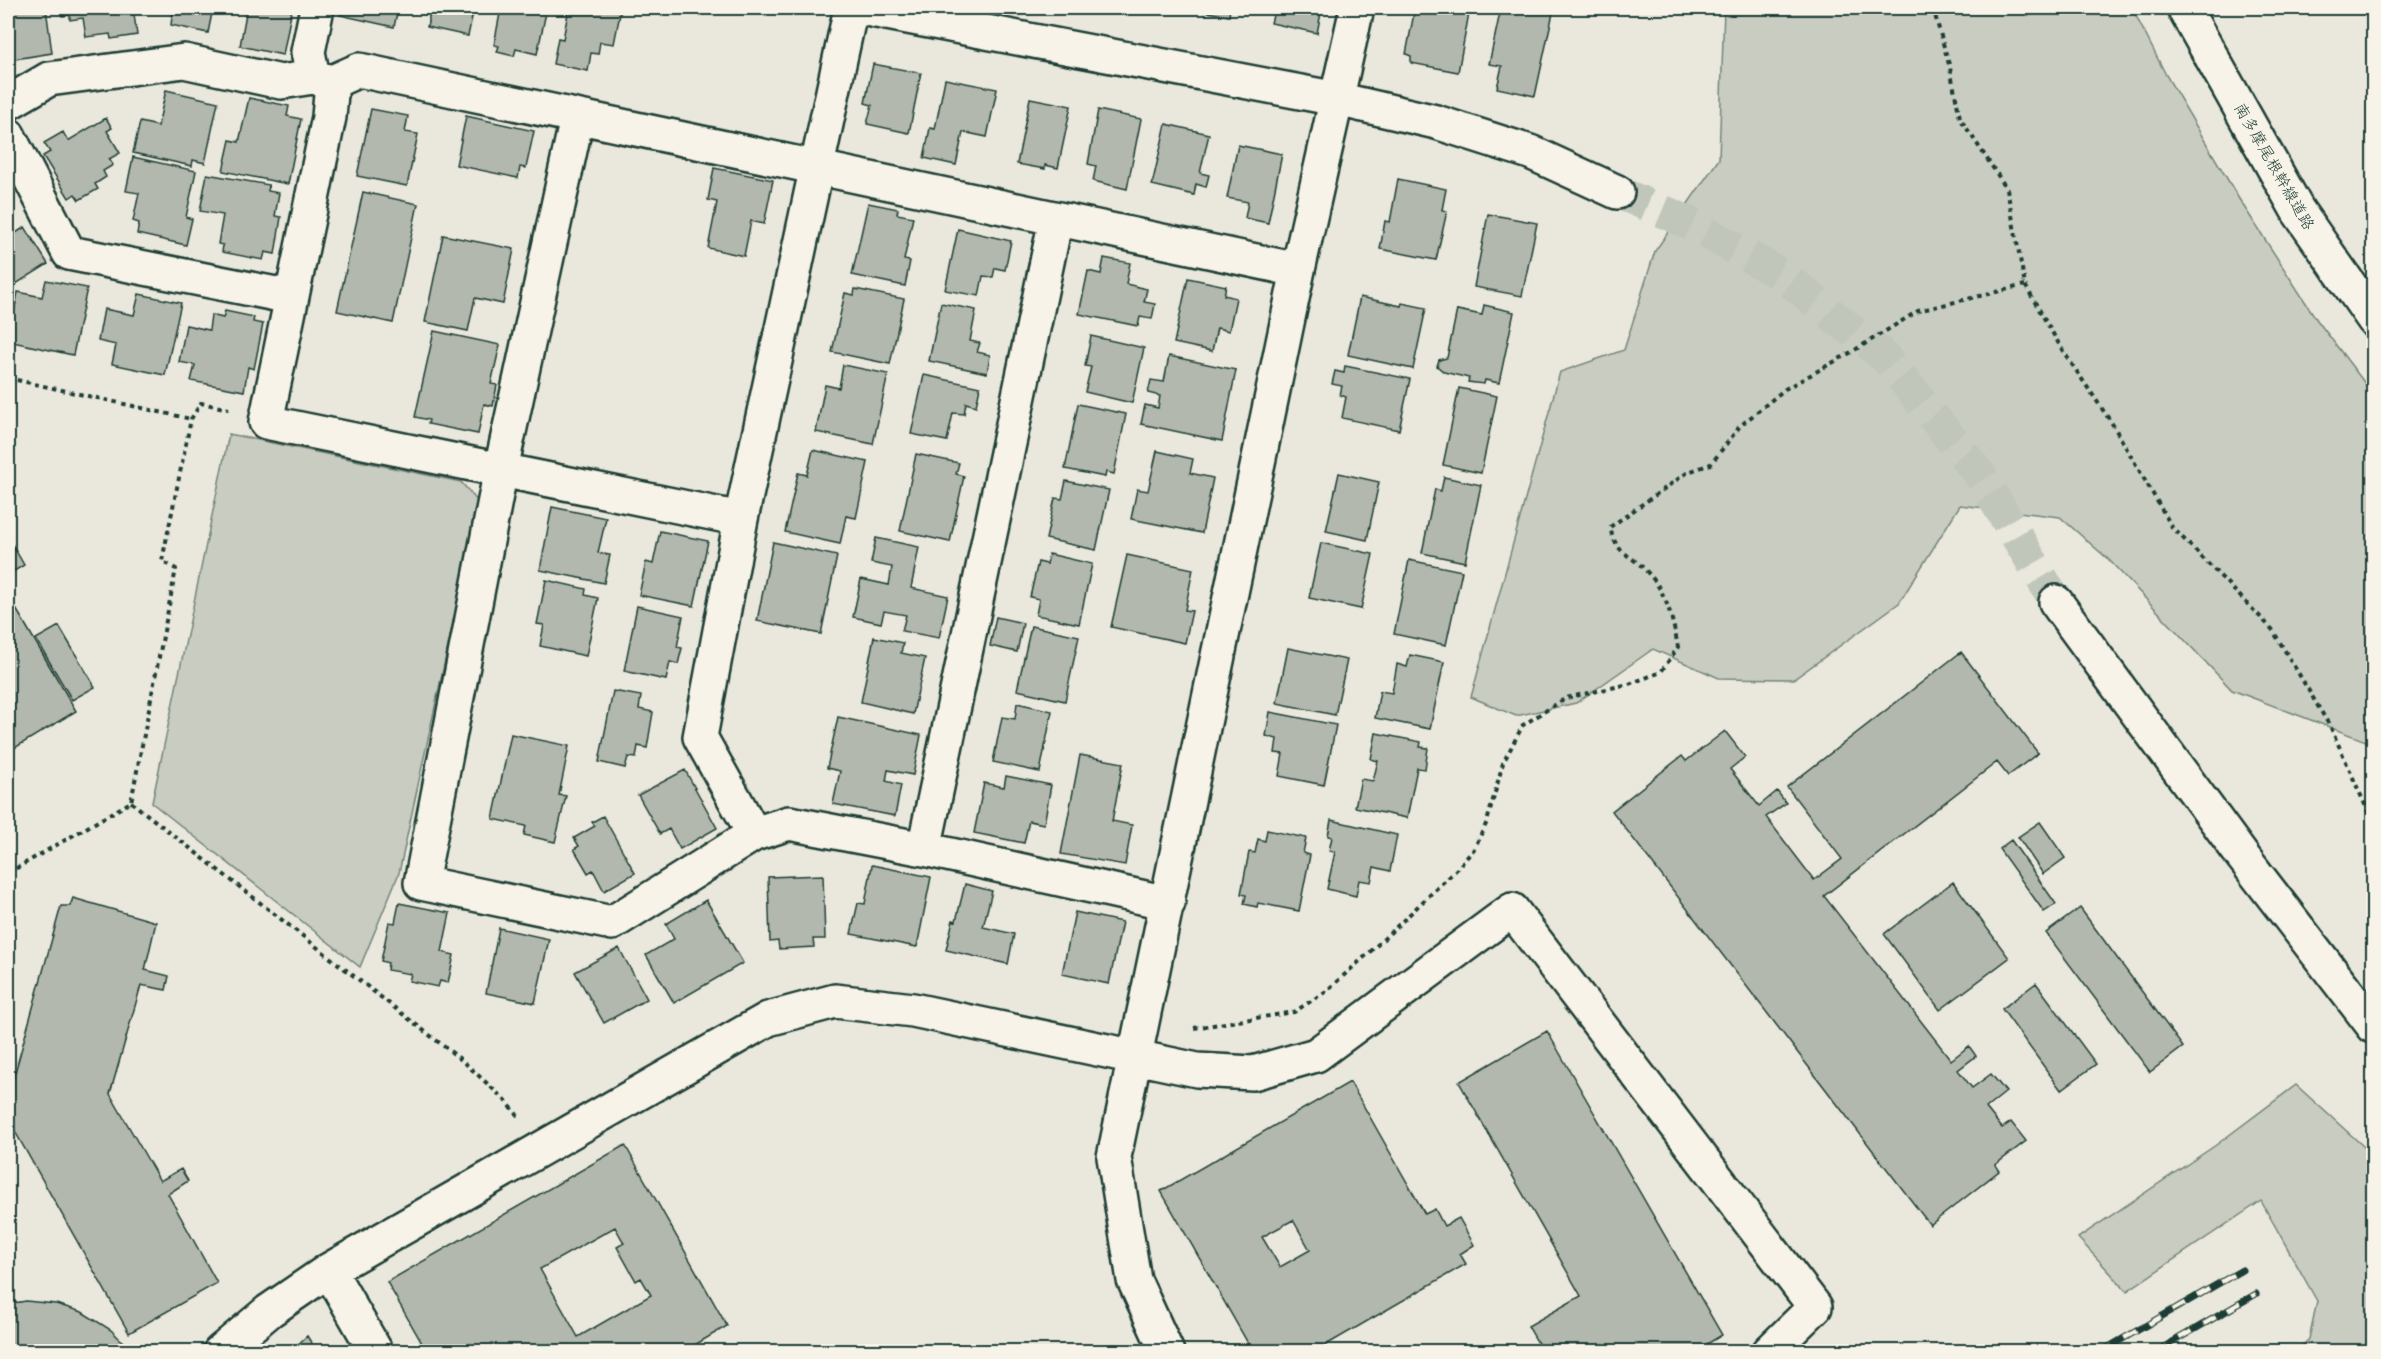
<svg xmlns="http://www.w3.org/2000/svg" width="2381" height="1359" viewBox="0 0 2381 1359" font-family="Kalam,'Klee One',sans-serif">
<rect width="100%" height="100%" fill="#eae8dd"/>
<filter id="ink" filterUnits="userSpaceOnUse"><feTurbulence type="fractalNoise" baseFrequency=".0167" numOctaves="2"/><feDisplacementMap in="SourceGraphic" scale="12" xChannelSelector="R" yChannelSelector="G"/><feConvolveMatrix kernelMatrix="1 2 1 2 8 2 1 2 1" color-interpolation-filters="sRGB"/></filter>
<g filter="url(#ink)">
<!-- green -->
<path fill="#c8ccc1" stroke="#74847a" stroke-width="1.5" d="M1724 8H2132L2166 75 2239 199 2317 320 2373 394V752L2366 741 2232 690 2109 560 2060 517 1960 505 1899 603 1794 679 1719 678 1653 649 1576 703 1516 716 1471 697 1560 372 1624 350 1655 251 1719 159Z
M229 434 461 482 479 503 399 873 360 967 152 803Z
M2296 1085 2373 1155V1351H2297L2309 1339 2317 1301 2261 1201 2127 1291 2078 1238 2216 1145Z"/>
<!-- building -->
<path fill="#b2b8ae" stroke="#1f3d34" stroke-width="1.5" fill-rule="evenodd" d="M19 8H46L52 53 8 60V9Z
M60 8H133L137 35 111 39 110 34 86 37 83 18 70 20V15L62 16Z
M168 8H213L208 33 171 25 173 9Z
M244 8H292L283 55 240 46 247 8Z
M341 8H398L394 27 340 15Z
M431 8H474L468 36 427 27Z
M501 8H547L537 54 516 49 514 56 497 52 499 46 494 45Z
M569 8 621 9 614 44 600 42 598 54 591 53 588 71 553 64 558 38 563 39Z
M1186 8H1230L1229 16Z
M1275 8H1322L1317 33 1271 23Z
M1415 8H1470L1458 72 1411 63V56L1406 54Z
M1501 8H1554L1535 96 1497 88 1502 66 1489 64Z
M873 64 921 73 909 133 867 124 872 105 865 103Z
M945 79 997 89 987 137 963 132 956 165 924 158 930 128 935 129Z
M166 90 218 102 205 163 193 160 192 166 133 153 140 122 158 126Z
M249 98 289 106 287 116 301 119 288 184 223 171 230 140 239 142Z
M1030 98 1071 106 1058 168 1045 165V169L1017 164Z
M371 109 408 116 405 132 418 134 407 186 357 176Z
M1098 110 1141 119 1127 189 1093 181 1096 166 1088 164Z
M466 116 534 131 526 168 520 167 518 178 456 165Z
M106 118 112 128 107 131 120 153 109 159 113 165 103 171 106 177 95 184 98 189 79 200 75 194 69 198 43 156 50 152 44 143 63 132 68 141Z
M1166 124 1209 134 1200 173 1209 175 1206 187 1196 184 1194 195 1152 185Z
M1238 145 1282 154 1268 223 1245 218 1248 202 1227 198Z
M133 157 196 171 186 217 192 219 186 245 137 234 139 223 133 221 139 193 126 191Z
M714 168 773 180 764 224 751 221 744 256 708 248 717 202 708 200Z
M207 174 269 185 268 191 279 193 275 216 281 217 275 254 265 252 263 260 222 252 223 245 218 244 223 215 200 211Z
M1398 179 1446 189 1442 210 1447 211 1436 260 1380 249 1385 221 1390 222Z
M363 192 418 204 393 323 337 311Z
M868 203 898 209 897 214 913 217 904 260 910 261 905 286 852 275Z
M1488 214 1537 223 1522 296 1474 287Z
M25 227 48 264 8 289V238Z
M958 229 1011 241 1005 270 995 268 993 277 983 276 979 296 945 290Z
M443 235 514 249 503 304 475 298 468 331 425 322Z
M1104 258 1130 263 1126 284 1147 289 1144 302 1155 304 1152 319 1140 317 1138 326 1079 314 1088 271 1101 274Z
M1188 278 1226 286 1224 295 1236 298 1229 331 1217 328 1212 351 1174 343Z
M46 280 87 288 73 355 8 341 18 292 42 297Z
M855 289 904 299 890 364 832 352 845 293 854 295Z
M139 294 181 303 165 375 112 364 116 345 98 341 104 309 134 315Z
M1360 297 1401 306 1402 303 1426 308 1413 369 1348 355Z
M941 303 976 310 970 341 980 343 977 352 990 355 987 373 929 361Z
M1484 305 1514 312 1499 383 1485 380 1484 384 1468 382 1469 378 1444 372 1437 366 1439 360 1447 358 1457 310 1482 315Z
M225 311 254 317 253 322 263 324 254 369 248 367 244 391 191 381 195 365 179 362 186 325 209 330 211 315 223 318Z
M434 331 500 345 491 384 497 385 493 406 484 404 478 434 428 424 429 420 415 417Z
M1091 336 1144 348 1132 403 1085 392 1091 367 1085 366Z
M1169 356 1236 370 1222 441 1141 424 1145 405 1158 408 1160 396 1148 393 1151 380 1164 382Z
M843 365 888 374 873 444 816 432 825 385 839 388Z
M1345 366 1410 379 1399 430 1342 418 1346 397 1340 395 1342 386 1332 384 1335 371 1344 373Z
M924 375 980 387 976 406 966 403 964 414 953 413 947 441 911 434Z
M1459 388 1497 396 1481 473 1443 465Z
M1078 404 1126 414 1114 474 1106 472 1105 477 1065 469Z
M813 450 868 462 856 518 846 516 840 544 785 532 798 473 807 475Z
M1157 451 1193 459 1190 473 1213 478 1202 533 1131 519 1137 489 1148 491Z
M916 454 959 463 956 474 964 476 950 542 900 531Z
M1339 473 1379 482 1367 540 1326 531Z
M1444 477 1481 485 1465 562 1422 553 1435 489 1441 491Z
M1066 481 1109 490 1096 550 1046 539 1055 498 1062 499Z
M552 507 606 518 598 553 610 555 604 583 540 570Z
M660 531 708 541 694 606 639 595 646 562 653 564Z
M8 537 24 565 8 575Z
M876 538 919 547 911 588 948 596 939 638 902 631 906 615 884 611 881 623 853 617 861 579 889 585 892 567 871 563Z
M773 542 837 556 821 634 757 621Z
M1321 543 1373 554 1361 609 1309 598Z
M1049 554 1092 564 1079 624 1036 615 1039 599 1030 597 1038 562 1047 564Z
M1127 555 1193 569 1185 610 1192 611 1185 643 1111 627Z
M1409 560 1462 571 1446 645 1394 634Z
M546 580 586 589 585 595 598 598 586 656 540 646 544 625 537 624Z
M8 595 76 711 8 752Z
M637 606 683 616 677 647 682 648 678 664 670 662 666 680 624 671Z
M996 617 1023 623 1017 652 990 646Z
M59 626 95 687 72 700 36 639Z
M1031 626 1079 636 1065 701 1017 690Z
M874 637 903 643 901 653 925 658 913 714 861 702Z
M1288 648 1347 660 1335 715 1277 703Z
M1961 652 2038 753 2008 776 1997 762 1824 896 1951 1060 1969 1046 1976 1056 1958 1070 1972 1088 1991 1074 2006 1092 1986 1108 2002 1128 2011 1122 2026 1141 1995 1165 1999 1171 1930 1225 1612 811 1682 756 1686 761 1725 731 1745 757 1730 769 1759 806 1777 791 1786 803 1766 817 1814 880 1842 859 1787 787Z
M1410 655 1444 662 1430 729 1375 718 1380 691 1392 693 1397 664 1407 667Z
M613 691 641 696 639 709 653 712 647 748 638 746 636 758 628 757 625 768 599 762Z
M1017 703 1052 711 1040 772 993 762 1002 717 1015 719Z
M1270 712 1336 725 1324 785 1279 776 1283 754 1275 753 1277 739 1266 736Z
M838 717 921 735 913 775 888 770 886 781 901 785 895 816 833 804 840 771 827 768Z
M1376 733 1421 742 1420 747 1428 748 1425 769 1417 768 1407 818 1355 807 1361 779 1373 781 1378 761 1371 759Z
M511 734 569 746 559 795 566 796 555 842 524 835 526 826 493 819Z
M1080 755 1123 763 1112 821 1132 825 1125 865 1061 854Z
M685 770 717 828 680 849 669 829 660 834 638 795Z
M1006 776 1051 785 1044 824 1029 821 1024 843 974 833 984 783 1004 787Z
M603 816 635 873 604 891 593 870 588 873 574 849 579 846 574 838 595 826 592 822Z
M1331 820 1397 835 1390 871 1374 867 1371 882 1359 880 1356 896 1327 889 1335 852 1329 851 1332 837 1328 836Z
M2040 822 2065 858 2043 874 2018 837Z
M1267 830 1306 838 1303 853 1310 855 1299 911 1258 903 1257 907 1244 904 1246 895 1241 894 1249 852 1255 853 1258 839 1265 841Z
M2011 840 2056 904 2044 912 1999 849Z
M872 865 931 877 917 947 851 934 858 903 865 904Z
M823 875 825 939H813L814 947 779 949 778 941 770 942 768 877Z
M1953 882 2009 958 1940 1010 1884 934Z
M965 884 992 891 983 927 1014 934 1008 964 946 950 953 920 956 921Z
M73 898 156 922 145 970 169 976 166 990 141 985 110 1094 160 1181 181 1169 188 1181 168 1194 217 1283 129 1333 8 1119V1098L61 906H70Z
M706 900 743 963 674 1003 646 955 674 939 666 924Z
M399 903 450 913 442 952 454 955 448 983 440 981 438 987 409 981 411 974 387 970 388 963 381 961 389 922 395 923Z
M2080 908 2183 1047 2150 1072 2046 933Z
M1075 912 1122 922 1109 984 1062 974Z
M499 928 549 939 535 1003 486 993Z
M619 948 647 999 604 1023 575 972Z
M2036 983 2096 1064 2061 1090 2002 1009Z
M1547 1031 1722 1335 1694 1352H1543L1528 1326 1581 1296 1459 1082Z
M1350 1082 1425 1214 1435 1209 1444 1226 1459 1218 1474 1245 1460 1254 1466 1264 1314 1352H1253L1161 1191ZM1293 1220 1310 1250 1280 1267 1262 1237Z
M625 1145 727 1326 683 1352H427L387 1282ZM615 1227 624 1243 617 1247 636 1281 641 1278 651 1295 578 1337 540 1269Z
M26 1301 56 1304 82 1312 111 1330 123 1342 115 1352H8V1304Z
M307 1336 317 1352H290Z"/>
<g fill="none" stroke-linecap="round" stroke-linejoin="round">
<!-- minor-tunnel -->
<path stroke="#c1c6bb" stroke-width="33" stroke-dasharray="33 16" stroke-linecap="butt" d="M1617 192 1688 222 1785 277 1886 358 1980 475 2056 602"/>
<defs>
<path id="minor" d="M861 8 1337 99 1436 122 1530 152 1617 192
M313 77 308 52 317 8
M8 103 49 79 184 61 281 82 313 77 332 82
M577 118 501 469 421 883 612 923 754 834 789 823 924 849 1168 903
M8 135 69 253 291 297
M741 519 266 422 329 117 332 82 359 70 1298 270
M2056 602 2243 857 2374 1027
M754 834 700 737 741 519 851 8
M924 849 1056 219
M329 1270 376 1352
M220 1352 269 1311 329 1270 768 1019 835 1001 913 1010 1197 1070 1253 1073 1316 1055 1512 910 1815 1307 1769 1352
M1167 1352 1134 1280 1114 1157 1298 270 1357 8"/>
<path id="major" d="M2184 8 2298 211 2374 320"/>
</defs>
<!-- minor casing -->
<use href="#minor" stroke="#1f3d34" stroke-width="38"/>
<!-- major casing -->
<use href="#major" stroke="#1f3d34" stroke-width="38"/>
<!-- path -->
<path stroke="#1f3d34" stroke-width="4" stroke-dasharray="4.5 4.5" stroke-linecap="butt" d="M1933 8 1950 68 1960 118 2007 189 2025 285 2063 351 2113 425 2172 527 2272 629 2331 728 2374 825
M8 378 191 419
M131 802 464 1062 507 1102 518 1116
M8 873 131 802 176 569 162 561 191 419 201 403 229 409
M1194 1028 1294 1012 1325 992 1370 952 1458 868 1474 849 1487 822 1503 763 1523 725 1566 698 1629 684 1661 672 1678 647C1673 621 1667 593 1648 573 1631 553 1616 556 1610 527L1688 472 1711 464 1740 426 1785 389 1850 353 1918 311 2025 285"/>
<!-- minor -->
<use href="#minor" stroke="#f7f3e8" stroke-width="33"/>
<!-- major -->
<use href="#major" stroke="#f7f3e8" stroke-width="33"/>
<defs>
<path id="rail" d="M2100 1352 2242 1270
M2155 1352 2256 1294"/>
</defs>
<!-- rail casing -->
<use href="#rail" stroke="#1f3d34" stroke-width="7"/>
<!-- rail -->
<use href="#rail" stroke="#f7f3e8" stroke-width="4.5" stroke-dasharray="14" stroke-linecap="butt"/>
</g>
</g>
<g text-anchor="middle" stroke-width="5" stroke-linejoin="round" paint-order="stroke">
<!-- street labels -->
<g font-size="16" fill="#1f3d34" stroke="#f7f3e8">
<text transform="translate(2275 166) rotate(60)" y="6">南多摩尾根幹線道路</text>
</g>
</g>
<!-- margin -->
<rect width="2381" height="1359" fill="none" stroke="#f7f3e8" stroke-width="30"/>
<rect x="15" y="15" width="2351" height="1329" fill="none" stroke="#1f3d34" stroke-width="2" filter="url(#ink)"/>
</svg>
